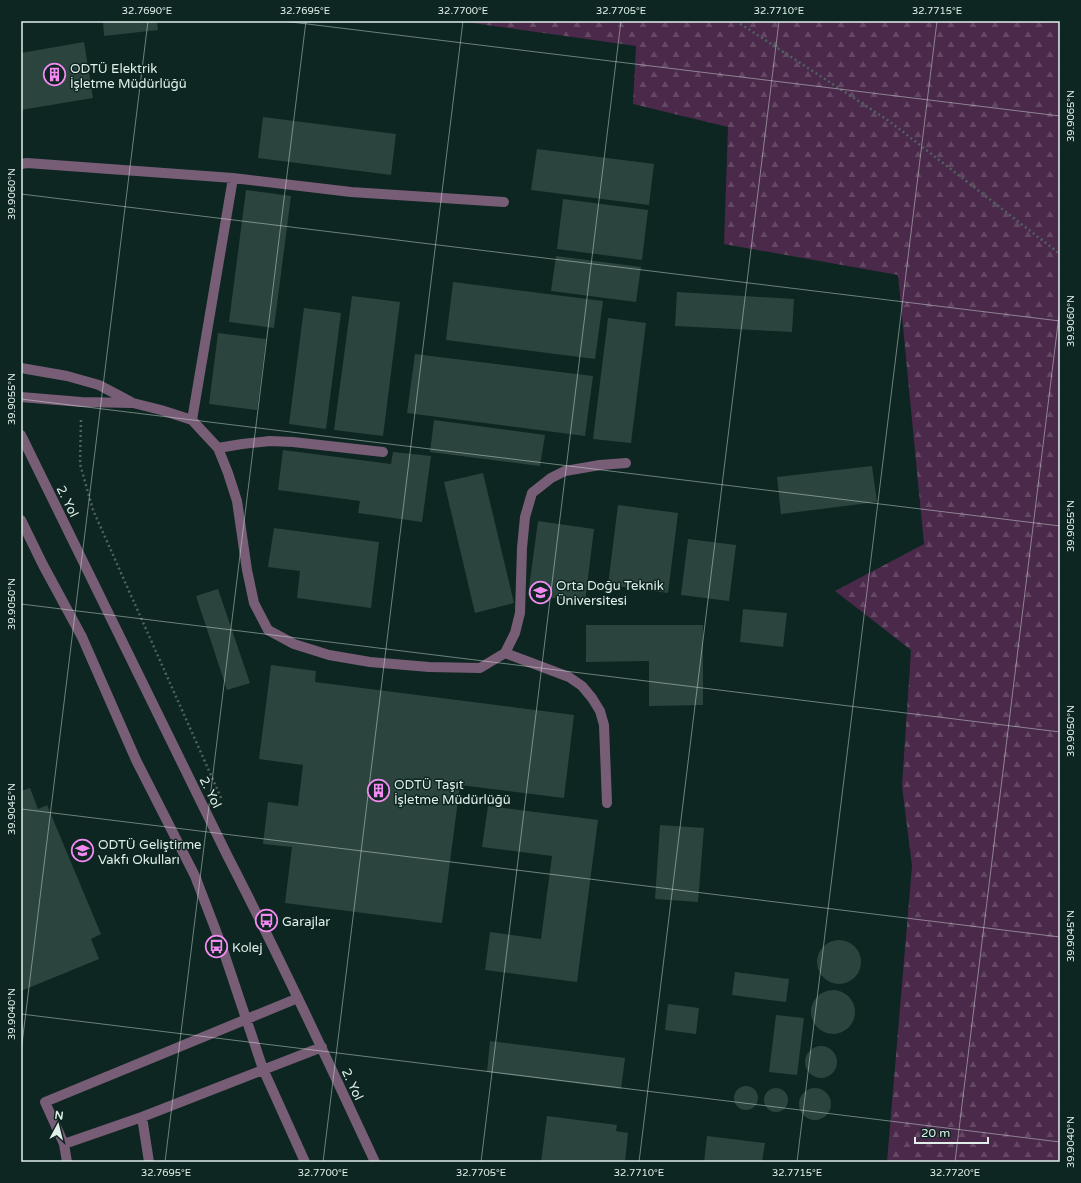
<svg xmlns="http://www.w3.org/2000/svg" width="1081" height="1183" viewBox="0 0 1081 1183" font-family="'Varela Round',sans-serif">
<defs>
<pattern id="forest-firs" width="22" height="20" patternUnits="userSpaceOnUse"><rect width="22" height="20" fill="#4a294a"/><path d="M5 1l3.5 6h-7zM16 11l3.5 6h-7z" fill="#644864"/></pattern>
</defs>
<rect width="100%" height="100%" fill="#0d2621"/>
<!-- forest -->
<path fill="url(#forest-firs)" d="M458 21H1060V1162H887L912 866 902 786 911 650 835 591 924 544 898 275 724 244 728 127 633 104 636 46Z"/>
<!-- building -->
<path fill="#2b443e" d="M103 21H157L158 30 104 36Z
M84 42 93 98 21 110V53Z
M263 117 396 134 391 175 258 158Z
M537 149 654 164 649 205 531 190Z
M246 190 291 196 274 328 229 322Z
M563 199 648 210 642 260 557 249Z
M556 256 641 267 636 302 551 291Z
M453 282 603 301 595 359 446 340Z
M677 292 794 299 792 332 675 326Z
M352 296 400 302 383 436 334 430Z
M304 308 341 313 326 429 289 424Z
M608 318 646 323 631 443 593 439Z
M218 333 266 339 257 410 209 404Z
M415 354 593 376 585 436 407 413Z
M434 420 545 435 540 466 430 452Z
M283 450 391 464 393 452 431 456 422 522 358 513 360 501 278 490Z
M872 466 877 502 781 514 777 477Z
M483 473 514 603 475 613 444 482Z
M618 505 678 513 668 593 608 585Z
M538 521 594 529 585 602 528 595Z
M274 528 379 542 371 608 297 598 300 571 268 567Z
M688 539 736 545 729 601 681 595Z
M218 589 250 683 227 690 196 596Z
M743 609 787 613 783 647 740 642Z
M586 625H703V705L649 706V661L586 662Z
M271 665 316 671 315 682 574 715 564 798 460 785 442 923 285 903 292 847 263 844 268 802 298 806 303 765 259 759Z
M30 788 38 809 47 805 101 934 91 939 99 959 21 991V791Z
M488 806 598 820 577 982 485 970 490 932 541 939 552 856 482 847Z
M660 825 704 828 698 902 655 899Z
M817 962a22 22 0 1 1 44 0a22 22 0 1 1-44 0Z
M735 972 789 979 786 1002 732 995Z
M811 1012a22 22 0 1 1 44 0a22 22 0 1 1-44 0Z
M668 1004 699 1008 696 1034 665 1030Z
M776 1015 804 1018 797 1075 769 1072Z
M490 1041 625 1058 621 1089 487 1072Z
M805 1062a16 16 0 1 1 32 0a16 16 0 1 1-32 0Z
M734 1098a12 12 0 1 1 24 0a12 12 0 1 1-24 0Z
M799 1104a16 16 0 1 1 32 0a16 16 0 1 1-32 0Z
M764 1100a12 12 0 1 1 24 0a12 12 0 1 1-24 0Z
M547 1116 617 1125 616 1131 628 1133 625 1162H541Z
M707 1136 765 1143 762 1162H704Z"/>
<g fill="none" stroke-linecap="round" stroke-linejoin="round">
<!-- path -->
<path stroke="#4d635e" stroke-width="2.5" stroke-dasharray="2 3" stroke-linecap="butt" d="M736 21 889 121 1060 254
M81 420 80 464 93 510 222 800"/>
<!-- minor -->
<path stroke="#785d76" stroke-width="10" d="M21 164 27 163 233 178 351 192 504 202
M21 368 67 376 99 385 131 402
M21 397 81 402 133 403 161 410 192 420 218 448 228 473 237 501 247 570 254 603 268 630 294 644 329 655 370 662 429 667 480 668 505 653 515 633 520 613 522 548 525 517 532 493 551 478 565 471 600 465 626 463
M192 420 233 178
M21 435 227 855C279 956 327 1059 375 1162
M218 448 242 444 270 441 293 442 383 452
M21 520 43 565 82 637 136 760 195 876 221 944 263 1069 305 1162
M505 653 569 677 582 686 592 698 600 711 604 725 607 803
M142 1117 149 1162
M64 1144 142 1117 322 1047
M67 1162 64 1144 45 1102 298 998"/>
</g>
<!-- ticks -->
<path fill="none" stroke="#e1efeb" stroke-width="1" stroke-opacity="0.45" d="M283 21 1060 116M21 194 1060 321M21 399 1060 526M21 604 1060 732M21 809 1060 937M21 1014 1060 1142M21 1052 148 21M165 1162 306 21M323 1162 463 21M481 1162 621 21M639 1162 779 21M797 1162 937 21M955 1162 1060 307"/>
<!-- icons -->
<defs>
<symbol id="building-ring" viewBox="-11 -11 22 22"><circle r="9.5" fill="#0d2621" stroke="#f38af1" stroke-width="1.5"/><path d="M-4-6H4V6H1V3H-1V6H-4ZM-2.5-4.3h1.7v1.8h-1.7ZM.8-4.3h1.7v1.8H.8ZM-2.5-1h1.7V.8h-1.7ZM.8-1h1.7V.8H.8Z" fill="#f38af1"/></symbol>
<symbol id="university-ring" viewBox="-11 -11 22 22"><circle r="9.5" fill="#0d2621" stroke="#f38af1" stroke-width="1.5"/><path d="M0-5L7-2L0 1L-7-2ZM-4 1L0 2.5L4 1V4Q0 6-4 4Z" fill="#f38af1"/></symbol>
<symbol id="school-ring" viewBox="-11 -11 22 22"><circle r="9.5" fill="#0d2621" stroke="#f38af1" stroke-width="1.5"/><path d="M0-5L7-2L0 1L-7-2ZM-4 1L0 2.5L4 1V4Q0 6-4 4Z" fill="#f38af1"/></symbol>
<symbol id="bus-ring" viewBox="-11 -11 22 22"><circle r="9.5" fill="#0d2621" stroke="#f38af1" stroke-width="1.5"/><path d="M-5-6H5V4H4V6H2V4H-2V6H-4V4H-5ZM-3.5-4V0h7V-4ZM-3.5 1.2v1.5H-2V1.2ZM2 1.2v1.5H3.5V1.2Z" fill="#f38af1"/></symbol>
</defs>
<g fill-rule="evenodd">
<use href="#building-ring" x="42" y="62" width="25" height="25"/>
<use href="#university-ring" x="528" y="580" width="25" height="25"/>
<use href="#building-ring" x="366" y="778" width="25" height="25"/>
<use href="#school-ring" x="70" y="838" width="25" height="25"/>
<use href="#bus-ring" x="254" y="908" width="25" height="25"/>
<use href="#bus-ring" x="204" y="934" width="25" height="25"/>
</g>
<g text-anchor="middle" stroke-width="3" stroke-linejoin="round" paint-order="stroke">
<!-- poi labels -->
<g font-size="13" fill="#e1efeb" stroke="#0d2621" text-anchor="start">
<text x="70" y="73">ODTÜ Elektrik<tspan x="70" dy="15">İşletme Müdürlüğü</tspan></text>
<text x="556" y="590">Orta Doğu Teknik<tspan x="556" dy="15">Üniversitesi</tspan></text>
<text x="394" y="789">ODTÜ Taşıt<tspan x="394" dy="15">İşletme Müdürlüğü</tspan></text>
<text x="98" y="849">ODTÜ Geliştirme<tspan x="98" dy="15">Vakfı Okulları</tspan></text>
<text x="282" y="926">Garajlar</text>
<text x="232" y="952">Kolej</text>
</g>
<!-- street labels -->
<g font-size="13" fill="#e1efeb" stroke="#0d2621">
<text transform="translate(68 501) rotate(64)" y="5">2. Yol</text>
<text transform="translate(211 792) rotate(64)" y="5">2. Yol</text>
<text transform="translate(353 1084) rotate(65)" y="5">2. Yol</text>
</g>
</g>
<!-- border -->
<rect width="1081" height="1183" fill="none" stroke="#0d2621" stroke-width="44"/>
<!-- north arrow -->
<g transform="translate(58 1125) rotate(7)" stroke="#0d2621" stroke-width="3" paint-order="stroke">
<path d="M0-3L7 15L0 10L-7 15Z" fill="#e1efeb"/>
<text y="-6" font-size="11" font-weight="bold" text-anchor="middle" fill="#e1efeb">N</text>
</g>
<!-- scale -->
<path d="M915 1137v6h73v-6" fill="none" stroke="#e1efeb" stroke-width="2"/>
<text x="921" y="1137" font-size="12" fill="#e1efeb" stroke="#0d2621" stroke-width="3" paint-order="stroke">20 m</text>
<rect x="22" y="22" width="1037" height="1139" fill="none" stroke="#e1efeb" stroke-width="1.5"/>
<g font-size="10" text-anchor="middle" fill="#e1efeb">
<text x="147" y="14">32.7690°E</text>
<text x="305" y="14">32.7695°E</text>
<text x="463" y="14">32.7700°E</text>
<text x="621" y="14">32.7705°E</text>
<text x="779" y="14">32.7710°E</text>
<text x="937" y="14">32.7715°E</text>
<text transform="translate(1070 116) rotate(-90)" y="4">39.9065°N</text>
<text transform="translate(11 194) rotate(-90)" y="4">39.9060°N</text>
<text transform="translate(1070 321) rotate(-90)" y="4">39.9060°N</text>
<text transform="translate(11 399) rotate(-90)" y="4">39.9055°N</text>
<text transform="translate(1070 526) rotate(-90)" y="4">39.9055°N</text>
<text transform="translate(11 604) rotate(-90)" y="4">39.9050°N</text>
<text transform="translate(1070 731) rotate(-90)" y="4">39.9050°N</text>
<text transform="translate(11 809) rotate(-90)" y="4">39.9045°N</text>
<text transform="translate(1070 936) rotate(-90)" y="4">39.9045°N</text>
<text transform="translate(11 1014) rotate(-90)" y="4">39.9040°N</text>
<text transform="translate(1070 1142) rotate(-90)" y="4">39.9040°N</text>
<text x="166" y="1176">32.7695°E</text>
<text x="323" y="1176">32.7700°E</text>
<text x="481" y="1176">32.7705°E</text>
<text x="639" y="1176">32.7710°E</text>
<text x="797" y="1176">32.7715°E</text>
<text x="955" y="1176">32.7720°E</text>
</g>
</svg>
